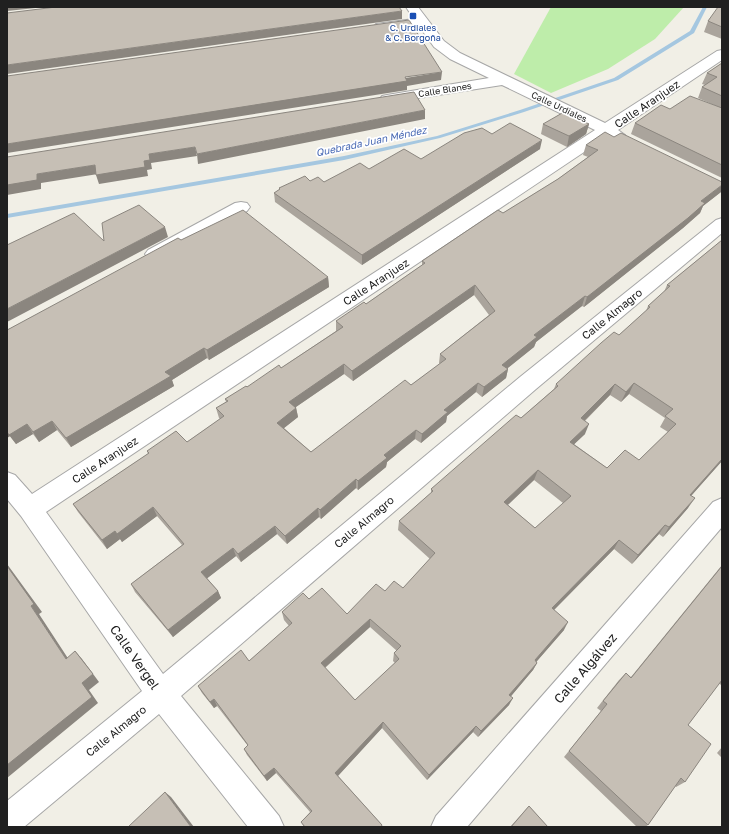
<svg xmlns="http://www.w3.org/2000/svg" width="729" height="834" viewBox="0 0 729 834" font-family="'Golos Text',sans-serif">
<rect width="100%" height="100%" fill="#f1efe6"/>
<!-- grass -->
<path fill="#beedaa" d="M551 7H684L655 39 608 69 551 93 514 74Z"/>
<g fill="none" stroke-linecap="round" stroke-linejoin="round">
<!-- stream -->
<path fill="#a5c7e0" fill-rule="evenodd" d="M703 7H707L694 33 618 80 524 112 440 138 344 160 7 218V214L344 156 437 136 520 110 614 78 690 31Z"/>
<defs>
<path id="minor" d="M406 7H418L444 41 460 53 605 123 717 51 722 50V60L618 130 625 135 622 138 617 140 608 136 46 512 163 674 520 377 716 220 722 218V233L536 389 181 696 279 816 284 827H248L159 714 24 827H7V801L142 691 21 516 7 499V472L15 475 32 494 595 130 502 85 387 103 382 102 380 99 382 96 387 95 489 78 450 59 434 47 419 26 381 31 376 30 374 27 376 24 414 19Z
M241 202 247 203 250 207 247 211 160 258 154 260 148 258 145 254 148 250 235 203Z
M722 498V527L467 827H431L436 816 713 502Z"/>
</defs>
<!-- minor casing -->
<use href="#minor" stroke="#a7a7a7" stroke-width="2"/>
<!-- minor -->
<use href="#minor" fill="#fff" fill-rule="evenodd"/>
</g>
<!-- wall -->
<path fill="#aaa49c" fill-rule="evenodd" d="M722 7V39L704 32 708 21Z
M722 63V178L631 134 635 123 670 109 716 106 698 98 702 87 705 85 702 84 707 73Z
M543 124H589L586 134 567 147 541 134Z
M492 134 540 149 362 265 275 202 274 193 279 190V188L310 181 324 182 369 169 421 159Z
M586 145 721 192 703 206 700 213 683 228 584 307 582 306 536 342 534 347 508 368V369L506 378 482 397 476 392 447 416 446 422 421 443 415 439 387 462 386 467 358 490 356 488 321 519 319 517 287 544 277 534 241 562 236 556 207 578 218 591 221 598 173 637 135 592 131 584 182 545 157 516 122 542 120 539 107 549 78 512 73 504 148 454 147 451 187 442 220 419 219 418 216 408 226 402 225 399 281 368 336 331V321L366 304 422 265V261L503 213 558 179 588 157 583 155ZM474 295 489 315 440 354 439 363 440 364 411 385 311 452 284 428 298 417 296 407 344 374 353 381Z
M181 240 328 277 329 287 209 360 207 358 172 380 174 386 71 447 57 430 39 442 33 434 16 444 10 436 7 438V330L9 329Z
M722 240V461L691 496 688 508 663 537 659 534 632 564 614 549 554 610 564 630 536 662 537 663 533 670 511 696 509 705 478 737 473 732 427 780 382 728 338 776 382 825V827H304L301 822 310 812 276 773 267 781 247 755 244 749 248 746 217 706 214 708 202 693 198 686 249 661 289 626 284 620 282 612 309 599 347 614 385 591 403 588 430 559 398 530 399 521 431 493V489L521 418 554 389 556 384 619 335 646 311 648 306 664 292 667 285ZM629 394 665 418 660 427 668 432 639 460 607 468 574 444 585 434V421L610 395 621 402ZM534 480 563 503 535 528 508 505ZM370 627 397 651 394 653 393 661 395 663 355 700 325 668Z
M722 565V686L719 683 688 725 685 782 676 787 675 786 648 825 645 827H637L564 757 601 711 597 708 619 680 626 673 631 677Z
M722 747V758L717 753Z
M529 806 548 827H510Z"/>
<!-- shaded-wall -->
<path fill="#8b867f" d="M7 7H45L7 11Z
M402 11V19L7 74V65Z
M442 72 441 80 407 86V90L7 153V144Z
M425 110V119L198 164 197 154Z
M589 124 586 134 567 147 569 136Z
M542 140 540 149 362 265V255Z
M195 147 197 156 151 163 152 169 147 170 148 176 99 184 96 175 144 161 149 154Z
M95 165 98 174 41 183V189L7 195V185L37 174Z
M722 185V190L721 192 703 206 700 213 683 228 584 307 587 297 701 201Z
M165 227 168 237 7 322V309Z
M328 277 329 287 209 360 207 350Z
M475 285 474 295 353 381 352 371Z
M585 296 582 306 536 342 534 347 500 374 502 365 534 335Z
M204 348 207 358 172 380 174 386 71 447 66 438 165 372Z
M344 364V374L290 411 289 402Z
M508 369 506 378 482 397 484 387Z
M478 383 476 392 447 416 446 422 421 443 422 434 444 410Z
M634 383 629 394 621 402 626 392Z
M615 384 610 395 577 428 581 418Z
M296 408 298 417 279 432 277 423Z
M52 421 57 430 39 442 33 432Z
M27 424 33 434 16 444 9 435Z
M589 424 585 434 566 452 570 442Z
M416 430 415 439 387 462 386 467 358 490V481L384 455Z
M7 432 10 436 7 438Z
M722 459V461L683 505 690 495Z
M538 470 534 480 501 511 504 502Z
M356 479V488L321 519 320 510Z
M695 498 688 508 663 537 669 527Z
M153 507 157 516 122 542 117 534Z
M318 508 319 517 287 544 285 536Z
M665 525 659 534 632 564 638 555Z
M275 526 277 534 241 562 238 554Z
M115 531 120 539 107 549 102 540Z
M619 540 614 549 548 616 552 608Z
M233 548 236 556 205 580 201 572Z
M7 564 42 612 39 614 73 666 66 659 31 606 7 566Z
M218 591 221 598 173 637 168 630Z
M370 619V627L322 670 321 663Z
M568 622 564 630 531 668 535 660Z
M75 651 82 659 99 682 89 690 98 703 7 778V765L82 683Z
M537 663 533 670 506 702 509 695Z
M513 698 509 705 478 737 481 731Z
M214 699 217 706 214 708 210 702Z
M383 722 382 728 336 778 335 773Z
M476 726 473 732 427 780 429 775Z
M274 768 276 773 267 781 264 776Z
M165 792 171 797 194 827H191Z"/>
<!-- building -->
<path fill="#c6bfb5" stroke="#8b867f" fill-rule="evenodd" d="M56 7H399L402 11 7 65V13Z
M718 7H722V27L708 21Z
M409 20 442 72 405 77 407 81 7 144V76Z
M722 63V96L702 87 717 77 707 73Z
M414 92 425 110 197 154 195 147 149 154 150 160 144 161 145 167 96 175 95 165 37 174V180L7 185V157Z
M690 96 722 108V165L635 123 661 105 670 109Z
M564 112 589 124 569 136 543 124Z
M510 123 542 140 362 255 274 193 280 189 279 188 305 176 310 181 318 177 324 182 360 163 369 169 404 149 421 159 464 133 482 128 492 134Z
M605 132 614 137 621 133 720 181 722 182V185L701 201 705 203 688 218 587 297 585 296 534 335 537 337 502 365 508 369 484 387 478 383 444 410 448 412 422 434 416 430 384 455 387 458 358 481 356 479 320 510 318 508 285 536 275 526 238 554 233 548 201 572 218 591 168 630 131 584 184 544 153 507 117 534 115 531 102 540 73 504 149 453 147 451 176 431 187 442 224 416 216 408 228 401 225 399 246 386 247 387 279 365 281 368 343 327 336 321 364 302 366 304 425 263 422 261 498 210 503 213 558 179 598 150 586 145ZM475 285 495 311 440 354 446 359 411 385 405 380 311 452 277 423 296 408 289 402 344 364 352 371Z
M139 205 165 227 7 309V245L74 213 104 241 102 223Z
M243 210 328 277 207 350 204 348 165 372 171 376 66 438 52 421 33 432 27 424 9 435 7 432V330L9 329 178 238 181 240Z
M722 240V459L690 495 695 498 669 527 665 525 638 555 619 540 552 608 568 622 535 660 537 663 509 695 513 698 481 731 476 726 429 775 383 722 335 773 382 825 381 827H305L301 822 312 811 274 768 264 776 244 749 248 745 214 699 210 702 198 686 241 650 249 661 292 623 282 612 303 593 309 599 322 588 347 614 376 584 385 591 394 581 403 588 435 553 399 521 433 491 431 489 516 415 521 418 558 386 556 384 601 343 614 332 619 335 650 307 648 306 670 286 667 285ZM634 383 673 409 665 416 676 424 639 460 625 450 607 468 570 442 589 424 581 418 615 384 626 392ZM538 470 571 496 535 528 504 502ZM370 619 401 646 394 653 399 659 355 700 321 663Z
M7 566 34 604 31 606 66 659 75 651 93 674 82 683 92 697 7 765Z
M722 566V680L688 725 711 744 685 782 681 778 648 825 569 751 607 704 603 701 626 673 631 678Z
M165 792 191 827H128Z
M529 806 548 827H511Z"/>
<!-- markers -->
<rect fill="#1a4fb4" stroke="#fff" stroke-width="1.5" x="409" y="12" width="8" height="8" rx="2"/>
<g text-anchor="middle" stroke-width="3.5" stroke-linejoin="round" paint-order="stroke">
<!-- far-transit labels -->
<g font-size="9" fill="#164399" stroke="#fff">
<text x="413" y="31">C. Urdiales<tspan x="413" dy="10">&amp; C. Borgoña</tspan></text>
</g>
<!-- far-street labels -->
<g font-size="9" fill="#202020" stroke="#fff">
<text transform="translate(445 90) rotate(-9)" y="3">Calle Blanes</text>
<text transform="translate(559 107) rotate(25)" y="3">Calle Urdiales</text>
</g>
<!-- far-water labels -->
<g font-size="10" font-style="italic" fill="#4768b4" stroke="#fff">
<text transform="translate(371 141) rotate(-12)" y="4">Quebrada Juan Méndez</text>
</g>
<!-- street labels -->
<g font-size="11" fill="#202020" stroke="#fff">
<text transform="translate(647 104) rotate(-34)" y="4">Calle Aranjuez</text>
<text transform="translate(376 282) rotate(-33)" y="4">Calle Aranjuez</text>
<text transform="translate(612 314) rotate(-39)" y="4">Calle Almagro</text>
<text transform="translate(105 460) rotate(-33)" y="4">Calle Aranjuez</text>
<text transform="translate(364 522) rotate(-40)" y="4">Calle Almagro</text>
<text transform="translate(116 731) rotate(-39)" y="4">Calle Almagro</text>
</g>
<!-- near-street labels -->
<g font-size="13" fill="#202020" stroke="#fff">
<text transform="translate(135 657) rotate(55)" y="5">Calle Vergel</text>
<text transform="translate(585 668) rotate(-49)" y="5">Calle Algálvez</text>
</g>
</g>
<!-- border -->
<rect width="729" height="834" fill="none" stroke="#202020" stroke-width="16"/>
</svg>
